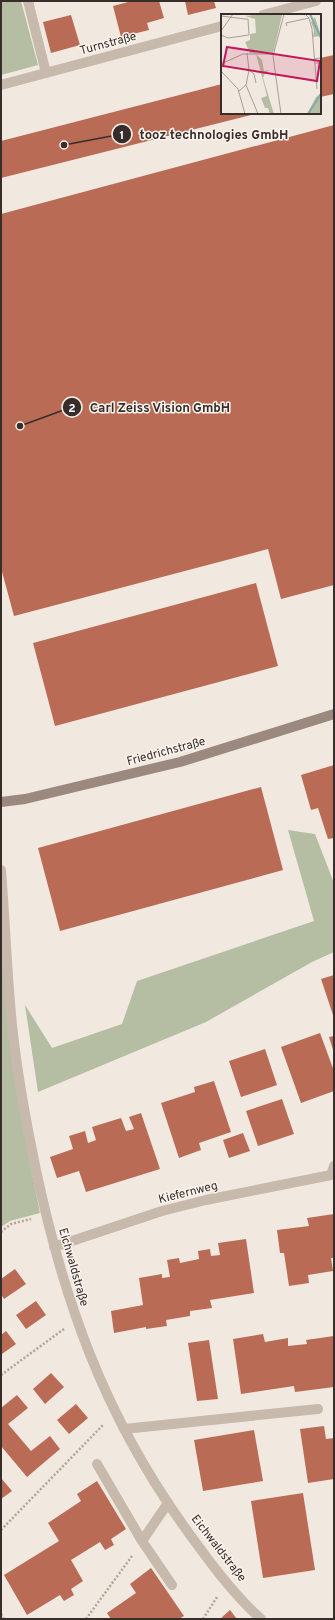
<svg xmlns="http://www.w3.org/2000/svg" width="335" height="1620" viewBox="0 0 335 1620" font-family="Overpass,sans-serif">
<rect width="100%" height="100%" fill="#f1e9e0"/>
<!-- green -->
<path fill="#b5bea2" d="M1 1H21L38 65 1 75Z
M288 830 315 834 334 883V952L312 962 206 1022 38 1092 25 1005 52 1048 122 1024 137 981 314 921Z
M1 940 25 1138 40 1213 10 1221 1 1227Z"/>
<!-- building -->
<path fill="#b96b56" d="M132 1H159L164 18 147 23 149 30 121 37 113 6Z
M185 1H214L216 8 188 15Z
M71 15 80 45 51 53 43 22Z
M334 55V94L320 97V58Z
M222 84V113L255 114 1 178V141Z
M334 125V585L281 599 268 549 14 616 1 568V214Z
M256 583 278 666 55 726 33 643Z
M334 765V838L328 839 318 808 311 810 301 775Z
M261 787 283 870 60 931 38 848Z
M334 975V1018L321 979Z
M320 1033 334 1071V1091L301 1103 281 1047Z
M334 1036V1053L329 1037Z
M265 1049 277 1085 241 1097 229 1061Z
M214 1081 231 1132 199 1143 201 1150 179 1158 161 1103 195 1092 194 1087Z
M282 1099 294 1134 258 1146 246 1111Z
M141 1113 160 1169 86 1192 79 1171 57 1178 50 1157 73 1149 69 1136 85 1131 88 1143 96 1140 92 1127 121 1118 126 1131 134 1129 129 1117Z
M243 1133 250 1151 229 1158 223 1140Z
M334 1214V1258H331L333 1271 308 1275 309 1283 289 1286 284 1253H280L277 1230 309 1226 307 1218Z
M246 1239 254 1293 210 1300 212 1308 190 1311V1316L166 1320 167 1326 146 1329V1327L114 1333 111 1311 143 1305 139 1278 162 1274V1278L170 1277 167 1260 179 1258 180 1263 199 1259 198 1251 210 1249 211 1256 220 1255 218 1243Z
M15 1269 26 1284 4 1299 1 1294V1279Z
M36 1301 46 1315 26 1329 16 1315Z
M6 1331 16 1344 2 1354 1 1335Z
M263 1334 265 1342 288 1338V1346L307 1344 306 1340 334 1336V1387L295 1392 294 1386 241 1394 233 1339Z
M209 1340 218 1399 197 1401 188 1343Z
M51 1373 64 1387 45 1404 33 1389Z
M17 1395 28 1408 8 1424 31 1451 50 1436 60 1449 27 1477 1 1446V1408Z
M76 1404 88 1418 69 1434 57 1420Z
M324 1426 326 1439 334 1438V1479L308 1483 300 1429Z
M254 1430 263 1481 203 1491 194 1440Z
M1 1478 12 1491 1 1499Z
M97 1481 126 1529 111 1539 114 1545 105 1550 100 1542 71 1560 83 1581 71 1589 74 1595 64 1601 60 1595 27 1615 4 1575 59 1541 48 1523 81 1501 77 1494Z
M303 1493 315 1570 263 1578 251 1501Z
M151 1568 184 1616 179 1619H111L107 1613 136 1593 130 1584Z
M230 1610 237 1619H220Z"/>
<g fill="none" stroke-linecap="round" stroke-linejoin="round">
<!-- path -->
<path stroke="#b3a397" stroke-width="2.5" stroke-dasharray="2 2" stroke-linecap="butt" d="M1 1232 11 1224 31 1219
M1 1375 64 1329
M1 1530 104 1424
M1 1614 4 1619
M86 1619 132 1556
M203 1619 217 1597"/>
<!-- lane -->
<path stroke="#c8b9ad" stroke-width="10" d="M28 1 46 73
M124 1429 318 1409
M97 1464 142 1541 172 1585
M142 1541 168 1503"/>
<!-- street -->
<path stroke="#c8b9ad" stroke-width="10" d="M263 15 316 1
M1 85 222 26
M1 870C5 922 7 974 12 1025 17 1073 26 1122 36 1170 64 1302 104 1414 183 1525 206 1557 231 1592 261 1619
M54 1247 162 1211 206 1200 331 1175 334 1166"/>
<!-- secondary -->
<path stroke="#9b887f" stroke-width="10" d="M1 802 25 799 180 762 334 714"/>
</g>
<g text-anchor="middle" stroke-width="3" stroke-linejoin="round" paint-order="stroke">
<!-- street labels -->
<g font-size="12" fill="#372e2b" stroke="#f9f3ec">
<text transform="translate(108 43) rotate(-15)" y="4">Turnstraße</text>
<text transform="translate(166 751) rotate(-15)" y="4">Friedrichstraße</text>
<text transform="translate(188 1192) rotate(-14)" y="4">Kiefernweg</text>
<text transform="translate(74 1267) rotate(74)" y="4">Eichwaldstraße</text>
<text transform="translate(219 1548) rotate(52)" y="4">Eichwaldstraße</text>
</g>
</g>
<!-- overview -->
<g transform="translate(221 14)">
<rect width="100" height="100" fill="#f1e9e0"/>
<path d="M42 0 61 1 52 40 29 39 24 28 29 26V20L35 19 34 5 24 2ZM94 3 100 22 92 23 93 16 90 8ZM35 40 41 46 43 57 48 56 44 59 42 64 53 100H49L47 94H44L40 84 46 82ZM100 79V99L86 100 95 83Z" fill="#b5bea2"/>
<path fill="none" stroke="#82aaab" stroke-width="2" d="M89 0 100 24M87 100 100 80"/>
<path fill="none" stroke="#a79e98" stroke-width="1" d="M84 0 88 4 91 15 96 75M0 2 24 5M66 12 65 9 88 4M0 17 12 0M0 21 7 24 28 21 27 5H24M26 39 28 56 33 60 35 69M93 45 99 44 100 49H94M0 50 22 40H52M0 57 17 75 24 100M25 71 37 100M18 77 25 71 28 56M60 100 52 42 63 0"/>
<path fill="#c2185b" fill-opacity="0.15" stroke="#c2185b" stroke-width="2" d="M6 33 99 47 96 67 2 52Z"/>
<rect width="100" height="100" fill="none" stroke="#372e2b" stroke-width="2"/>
</g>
<!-- callouts -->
<path fill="none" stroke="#372e2b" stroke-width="1.5" d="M64 145L122 134M20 426L72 407"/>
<g fill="#372e2b" stroke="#f9f3ec" stroke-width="1.5">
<circle cx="64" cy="145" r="4"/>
<circle cx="20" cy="426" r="4"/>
<circle cx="122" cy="134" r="10"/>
<circle cx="72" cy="407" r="10"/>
</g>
<g font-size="12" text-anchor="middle" font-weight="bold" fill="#fff">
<text x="122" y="139">1</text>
<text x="72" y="412">2</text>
</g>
<g font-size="13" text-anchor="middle" font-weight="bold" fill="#372e2b" stroke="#f9f3ec" stroke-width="3" stroke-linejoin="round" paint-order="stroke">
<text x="214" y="139">tooz technologies GmbH</text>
<text x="160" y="412">Carl Zeiss Vision GmbH</text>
</g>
<!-- border -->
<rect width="335" height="1620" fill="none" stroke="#372e2b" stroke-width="4"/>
</svg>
